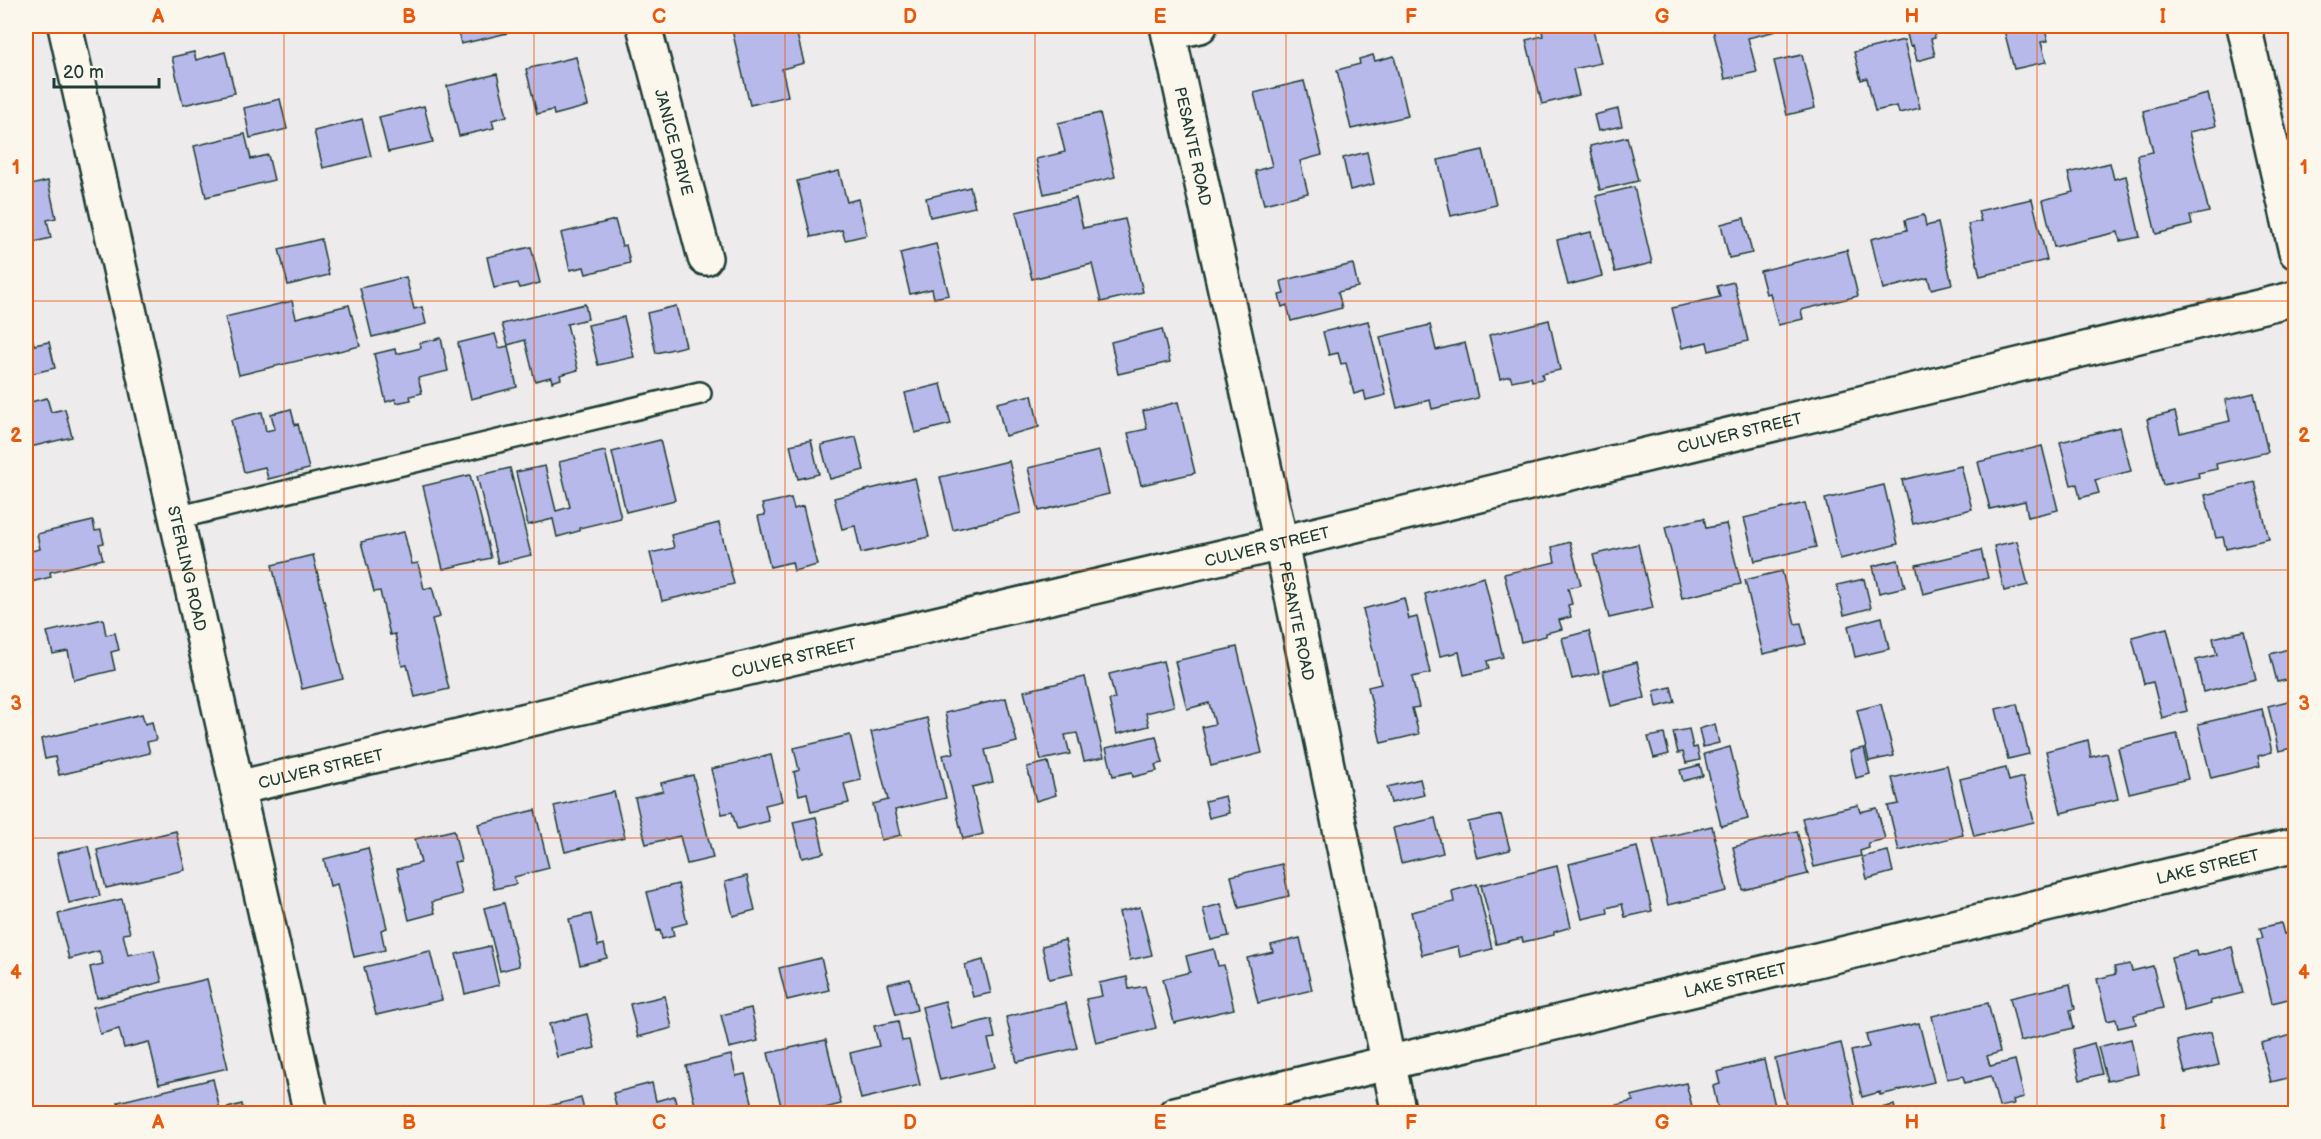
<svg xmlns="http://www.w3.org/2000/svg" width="2321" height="1139" viewBox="0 0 2321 1139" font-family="'Balsamiq Sans',sans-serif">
<rect width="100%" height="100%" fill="#edebec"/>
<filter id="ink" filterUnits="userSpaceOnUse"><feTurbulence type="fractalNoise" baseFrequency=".0167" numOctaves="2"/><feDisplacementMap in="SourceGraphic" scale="12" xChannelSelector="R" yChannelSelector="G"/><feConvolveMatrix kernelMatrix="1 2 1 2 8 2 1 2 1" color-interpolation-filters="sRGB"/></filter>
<g filter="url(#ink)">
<!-- building -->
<path fill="#b7b9eb" stroke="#1f3d34" stroke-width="1.5" d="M457 26H537L461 44Z
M731 26H795L804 63 782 69 788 96 750 105Z
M1541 26H1592L1601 63 1573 69 1579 95 1542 104 1526 40 1543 36Z
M1712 26H1774L1776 31 1748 38 1757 72 1725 79Z
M1905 26H1932L1935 38 1931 39 1935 56 1917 61 1913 45 1910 46Z
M2003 26H2044L2048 41 2041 42 2046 62 2014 69Z
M1904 40 1920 108 1899 113 1897 106 1875 111 1867 78 1861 80 1854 52Z
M194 52 196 60 225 52 235 93 183 105 172 57Z
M1373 55 1375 61 1394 56 1408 116 1351 129 1337 70 1360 64 1359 59Z
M1802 55 1815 108 1787 115 1774 61Z
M576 57 588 106 554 115 553 110 537 114 526 69Z
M497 74 507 116 492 120 494 128 459 136 447 86Z
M1304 81 1322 155 1300 161 1308 193 1264 204 1255 171 1272 166 1254 93Z
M2208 94 2216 126 2189 132 2209 212 2190 216 2192 225 2156 234 2137 155 2153 152 2143 111Z
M280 99 287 129 250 138 244 108Z
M27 100 32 123 26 125V101Z
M424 106 433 142 388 152 379 117Z
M1618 109 1622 126 1598 131 1594 115Z
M1100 113 1115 177 1044 194 1036 159 1065 152 1058 123Z
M362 119 371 156 323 168 314 131Z
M245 134 251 159 268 155 274 180 206 197 194 146Z
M1627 137 1638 181 1600 190 1590 146Z
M1483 150 1496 205 1451 216 1438 160Z
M1367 152 1374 184 1350 190 1343 158Z
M2110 163 2114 179 2126 176 2140 237 2120 241 2118 232 2054 247 2043 200 2073 192 2068 173Z
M839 171 847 202 858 199 867 235 845 240 842 230 811 237 797 181Z
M48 181 56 218 47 220 51 238 26 244V186Z
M970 187 975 207 930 217 926 198Z
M1634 187 1652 263 1615 272 1596 196Z
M1076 198 1083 228 1125 219 1143 292 1101 302 1092 264 1032 279 1016 212Z
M2032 199 2047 260 1980 276 1968 224 1981 221 1978 211Z
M1924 215 1926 226 1938 223 1952 284 1931 289 1928 278 1883 289 1871 239 1907 230 1905 220Z
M1744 218 1752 253 1729 258 1721 224Z
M615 220 622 246 626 245 630 263 586 274 584 267 570 270 561 233Z
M1591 232 1602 276 1568 285 1557 240Z
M321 239 329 275 288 285 279 249Z
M936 244 949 295 934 298 932 289 910 294 900 253Z
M531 247 540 283 520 288 518 283 494 288 487 257Z
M1847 250 1858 296 1801 310 1803 319 1778 325 1770 293 1766 294 1760 271Z
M1353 264 1358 287 1338 292 1342 308 1291 321 1287 305 1282 307 1279 295 1284 294 1281 281Z
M406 277 414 309 422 307 426 324 372 337 360 288Z
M1734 282 1748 341 1709 351 1707 342 1682 348 1672 308 1720 297 1717 286Z
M292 301 296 318 349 305 360 346 239 375 225 317Z
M585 304 588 319 567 324 578 370 560 375 561 379 552 382 551 377 535 381 525 340 508 345 502 324Z
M676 306 686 346 656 353 647 313Z
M624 317 634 357 598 365 588 325Z
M1549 320 1560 370 1542 374 1543 379 1532 381 1531 377 1512 381 1510 376 1500 379 1489 335Z
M1368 321 1386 395 1366 400 1364 391 1354 394 1346 363 1341 364 1338 353 1329 355 1323 332Z
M29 322 34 345 49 342 55 368 26 375V323Z
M1430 325 1436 350 1465 343 1478 398 1432 409 1430 400 1397 408 1380 337Z
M1162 329 1170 362 1118 374 1111 342Z
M495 334 499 348 508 346 517 387 471 399 458 343Z
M441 338 448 371 418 378 422 393 410 396 411 400 396 403 395 399 386 402 374 354 395 349 396 354 421 348 420 343Z
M941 384 951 424 915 433 905 393Z
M2254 393 2268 452 2216 464 2217 469 2198 473 2199 477 2163 485 2147 419 2175 412 2180 433 2230 421 2225 400Z
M1032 395 1039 427 1005 436 997 403Z
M47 398 51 412 65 409 72 437 26 448V403Z
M1178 402 1195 473 1141 485 1128 433 1147 429 1143 411Z
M291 409 295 425 298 424 309 469 268 479 265 467 244 472 231 420 262 412 266 431 275 429 271 414Z
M2120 427 2131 471 2095 480 2099 493 2080 498 2077 484 2071 485 2060 442Z
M856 437 864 470 830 479 821 445Z
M660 440 675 500 626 512 612 452Z
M811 440 819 474 798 479 790 445Z
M2042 446 2058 510 2028 517 2025 501 1990 509 1978 462Z
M605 451 621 518 579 528V531L557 537 553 519 528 525 516 472 545 466 556 511 570 507 559 462Z
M1099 451 1109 494 1039 511 1028 468Z
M1009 461 1021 513 953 530 940 477Z
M1961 466 1972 509 1913 524 1902 480Z
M510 468 531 555 498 563 477 476Z
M470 475 491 558 443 569 423 486Z
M915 478 929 537 861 553 855 526 842 529 834 498Z
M2255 482 2269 539 2226 549 2223 537 2216 538 2205 495Z
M1884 485 1898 544 1840 559 1825 499Z
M791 498 794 509 803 506 817 565 794 571 792 562 770 567 758 516 765 515 762 504Z
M1805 503 1816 547 1755 561 1744 518Z
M1704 518 1706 528 1726 524 1741 584 1682 598 1665 527Z
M93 521 95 531 101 530 104 543 99 544 103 559 50 572 51 577 27 583 26 552 40 549 37 534Z
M719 523 734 584 662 601 650 553 674 548 671 535Z
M404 532 412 564 418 563 424 589 432 587 440 617 432 619 449 689 415 697 407 665 402 666 395 634 390 635 380 591 374 592 361 542Z
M2017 541 2028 585 2004 591 1994 546Z
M1570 542 1581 585 1568 588 1572 604 1568 605 1571 617 1559 620 1562 629 1546 633V636L1521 642 1504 574 1555 562 1552 547Z
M1638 544 1653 608 1609 618 1593 555Z
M1981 550 1988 578 1923 594 1916 565Z
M313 555 343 679 302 689 272 565Z
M1898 560 1905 587 1879 593 1873 566Z
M1782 571 1795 624 1801 623 1806 644 1763 654 1745 580Z
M1484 577 1503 657 1487 661 1489 669 1464 675 1459 652 1440 656 1425 594Z
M1864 579 1871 608 1844 615 1837 585Z
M1404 598 1409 619 1417 617 1430 673 1412 677 1419 707 1412 708 1419 734 1381 743 1368 687 1381 684 1363 609Z
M1882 617 1889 649 1855 657 1848 626Z
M103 619 106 635 115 633 119 650 111 652 115 670 74 680 68 651 53 654 47 632Z
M2167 628 2187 711 2162 718 2153 682 2144 684 2132 637Z
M1589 631 1599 673 1572 679 1562 638Z
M2244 631 2256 679 2203 692 2196 660 2217 655 2213 638Z
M1237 647 1262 753 1211 766 1202 727 1215 724 1209 703 1187 709 1175 661Z
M2296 647V678L2277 682 2270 654Z
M1163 661 1174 706 1146 713 1149 726 1117 734 1109 700 1115 699 1109 674Z
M1637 662 1645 698 1611 706 1603 671Z
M1085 677 1104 757 1084 761 1077 733 1065 735 1070 754 1041 760 1024 691Z
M1671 687 1675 702 1657 707 1654 691Z
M1006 698 1017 742 985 750 993 782 972 787 983 834 963 839 943 755 954 753 945 713Z
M2296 699V747L2279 751 2268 706Z
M1881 704 1894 756 1869 761 1857 710Z
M2017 704 2029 754 2008 759 1996 709Z
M2262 709 2272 752 2258 756 2260 766 2211 778 2198 724Z
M142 714 145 724 152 722 156 740 147 742 150 753 59 775 55 757 45 759 41 739Z
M927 718 946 798 895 810 901 835 881 840 873 804 888 800 871 732Z
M1715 724 1719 743 1703 747 1699 729Z
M1689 729 1693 748 1697 747 1700 760 1686 763 1683 752 1678 753 1673 732Z
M1664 734 1669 754 1654 758 1648 737Z
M2177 734 2188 779 2129 793 2118 748Z
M850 735 861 780 844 784 849 803 811 812 807 793 799 795 794 772 799 770 794 748Z
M1156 736 1163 763 1155 765 1157 771 1133 777 1132 772 1113 776 1106 748Z
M2088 740 2091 757 2107 753 2118 799 2061 813 2046 751Z
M1730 747 1748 819 1721 826 1704 754Z
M1864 748 1870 774 1856 778 1850 751Z
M771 755 782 801 765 805 769 821 737 829 732 812 722 814 711 769Z
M1048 762 1056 795 1036 801 1027 767Z
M1700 765 1703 776 1683 781 1680 770Z
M1947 765 1963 835 1899 851 1888 806 1899 804 1892 778Z
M2006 768 2009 781 2023 777 2034 822 1974 836 1960 779Z
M693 775 713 858 687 864 680 836 646 844 635 798 663 791 661 783Z
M1420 779 1424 795 1391 803 1387 787Z
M614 792 625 837 565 852 554 806Z
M1225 796 1229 813 1209 818 1205 801Z
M1858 805 1860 812 1877 808 1885 839 1868 843 1869 848 1860 851 1861 856 1814 867 1802 818Z
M535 810 549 868 514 877 516 884 494 889 478 824Z
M1501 815 1510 850 1477 858 1468 822Z
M816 817 824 853 802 858 793 822Z
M1435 818 1443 853 1401 863 1393 828Z
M1712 826 1727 891 1668 905 1653 840Z
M454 830 461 861 454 862 462 894 432 902 435 913 409 920 397 869 421 863 415 839Z
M176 831 185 870 106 888 97 850Z
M1797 831 1808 874 1743 890 1733 847Z
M88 846 100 896 69 903 57 853Z
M1637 847 1652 911 1625 917 1622 904 1607 908 1608 913 1582 919 1569 864Z
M368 848 387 928 381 930 385 950 354 957 337 884 330 886 324 859Z
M1888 851 1893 872 1867 879 1862 857Z
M1282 864 1289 896 1239 908 1231 876Z
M1557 866 1571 927 1554 932V935L1523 942 1522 938 1496 944 1481 885Z
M747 876 755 910 733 916 725 882Z
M678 884 687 923 672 927 674 936 662 939 660 930 657 931 647 892Z
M1477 884 1492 949 1460 957 1458 946 1422 955 1411 912 1454 902 1452 891Z
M122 899 130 933 123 934 128 955 154 950 162 982 97 998 90 967 103 964 99 951 69 959 58 914Z
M504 903 519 966 500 971 484 908Z
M1221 904 1229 936 1211 940 1203 909Z
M1140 907 1152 955 1130 960 1119 912Z
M591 914 598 946 604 944 607 958 580 965 569 919Z
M2281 923 2284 934 2296 931V997L2272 1003 2257 940 2263 938 2260 928Z
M1300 938 1312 990 1258 1003 1247 958 1273 952 1271 945Z
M1065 940 1073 974 1049 979 1042 946Z
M490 946 499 985 465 994 456 954Z
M2232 947 2243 993 2210 1001 2211 1004 2184 1011 2171 957 2196 951 2197 956Z
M1214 949 1218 966 1224 965 1234 1009 1174 1023 1163 979 1190 972 1186 956Z
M430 951 442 1000 376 1015 364 967Z
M821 958 829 990 787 1000 779 968Z
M983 960 991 993 973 997 965 965Z
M2130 964 2132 971 2153 966 2163 1008 2134 1015 2136 1024 2118 1028 2116 1019 2107 1021 2097 979 2116 974 2114 967Z
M1127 977 1129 989 1145 986 1156 1028 1096 1043 1086 999 1102 996 1099 983Z
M207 979 228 1068 159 1084 149 1042 124 1048 119 1029 100 1034 93 1007Z
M910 979 917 1010 896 1015 888 984Z
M2070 984 2075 1009 2070 1010 2074 1028 2020 1041 2010 998Z
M665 996 672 1028 638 1037 630 1004Z
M945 1001 952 1029 991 1019 995 1038 988 1039 995 1067 940 1080 922 1007Z
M1066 1003 1077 1048 1017 1062 1006 1017Z
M1988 1003 2000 1052 1987 1056 1990 1066 2015 1060 2024 1097 2013 1100 2014 1104 1999 1107 1991 1076 1965 1083 1963 1076 1947 1079 1932 1016Z
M751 1008 758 1041 729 1048 721 1015Z
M587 1014 595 1048 557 1057 549 1024Z
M898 1021 902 1041 909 1040 920 1085 861 1099 850 1053 879 1046 874 1026Z
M1919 1023 1934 1082 1880 1095V1092L1862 1097 1851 1051 1869 1047 1866 1035Z
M2211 1032 2219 1065 2185 1073 2177 1041Z
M2296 1034V1076L2271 1082 2261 1043Z
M2131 1039 2138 1074 2107 1081 2098 1047Z
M826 1040 841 1104 801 1114H783L768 1053Z
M1841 1043 1857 1114H1788L1775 1059Z
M2094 1043 2102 1074 2080 1080 2073 1049Z
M731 1055 736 1076 745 1074 755 1114H697L686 1066Z
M1764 1060 1777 1114H1719L1713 1086 1720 1084 1717 1072Z
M213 1079 220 1110 242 1104 244 1114H121L118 1102Z
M652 1083 656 1101 674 1096 679 1114H618L613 1093Z
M1686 1083 1694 1114H1618L1616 1105 1633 1101 1631 1096Z
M581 1098 585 1114H534L533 1110Z
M1576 1105 1578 1114H1541Z
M1894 1105 1896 1114H1865L1864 1112Z
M1611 1106 1613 1114H1582Z"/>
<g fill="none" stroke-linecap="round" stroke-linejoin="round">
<defs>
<path id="service" d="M176 518 700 393"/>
<g id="minor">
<path id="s1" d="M644 26 705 258"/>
<path id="s2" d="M1167 26 1281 543 1399 1114"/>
<path d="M2244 26 2296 252"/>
<path d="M1169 33 1200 26"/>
<path id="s3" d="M237 788 1281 543 2296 298"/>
<path id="s4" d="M1175 1114 2296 845"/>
</g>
<g id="tertiary">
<path id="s5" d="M65 26 311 1114"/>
</g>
</defs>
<!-- service casing -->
<use href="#service" stroke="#1f3d34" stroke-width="26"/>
<!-- minor casing -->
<use href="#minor" stroke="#1f3d34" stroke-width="38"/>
<!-- tertiary casing -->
<use href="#tertiary" stroke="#1f3d34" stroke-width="38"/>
<!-- service -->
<use href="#service" stroke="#fbf7ec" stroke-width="21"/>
<!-- minor -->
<use href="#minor" stroke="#fbf7ec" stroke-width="33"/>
<!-- tertiary -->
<use href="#tertiary" stroke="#fbf7ec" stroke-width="33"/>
</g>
</g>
<!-- grid -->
<path fill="none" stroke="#e8590c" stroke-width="1.5" stroke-opacity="0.55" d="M284 26V1114M534 26V1114M785 26V1114M1035 26V1114M1286 26V1114M1536 26V1114M1787 26V1114M2037 26V1114M26 301H2296M26 570H2296M26 838H2296"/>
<g text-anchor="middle" stroke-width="5" stroke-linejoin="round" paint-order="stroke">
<!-- street labels -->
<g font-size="16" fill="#1f3d34" stroke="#fbf7ec">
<text dy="6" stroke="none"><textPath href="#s1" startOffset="120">JANICE DRIVE</textPath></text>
<text dy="6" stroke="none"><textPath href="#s2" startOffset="123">PESANTE ROAD</textPath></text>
<text dy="6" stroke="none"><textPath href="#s3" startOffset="1544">CULVER STREET</textPath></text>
<text dy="6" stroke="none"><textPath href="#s3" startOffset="1058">CULVER STREET</textPath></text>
<text dy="6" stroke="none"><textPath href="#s5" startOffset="556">STERLING ROAD</textPath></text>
<text dy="6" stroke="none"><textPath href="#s2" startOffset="609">PESANTE ROAD</textPath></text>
<text dy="6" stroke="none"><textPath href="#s3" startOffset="572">CULVER STREET</textPath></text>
<text dy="6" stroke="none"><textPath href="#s3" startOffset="86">CULVER STREET</textPath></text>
<text dy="6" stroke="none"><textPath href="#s4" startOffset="1062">LAKE STREET</textPath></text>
<text dy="6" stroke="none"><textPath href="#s4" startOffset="576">LAKE STREET</textPath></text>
</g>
</g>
<!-- margin -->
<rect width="2321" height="1139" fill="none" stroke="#fbf7ec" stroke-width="66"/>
<!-- scale -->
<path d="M54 78v9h105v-9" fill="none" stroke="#1f3d34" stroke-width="3"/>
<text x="63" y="78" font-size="18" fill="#1f3d34" stroke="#fbf7ec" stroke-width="4.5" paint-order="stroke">20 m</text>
<rect x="33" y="33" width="2255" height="1073" fill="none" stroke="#e8590c" stroke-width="2"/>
<g font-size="20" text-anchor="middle" font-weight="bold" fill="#e8590c">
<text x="158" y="23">A</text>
<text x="409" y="23">B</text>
<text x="659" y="23">C</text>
<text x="910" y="23">D</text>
<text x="1160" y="23">E</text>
<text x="1411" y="23">F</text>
<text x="1662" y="23">G</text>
<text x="1912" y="23">H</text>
<text x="2163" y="23">I</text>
<text x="16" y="174">1</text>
<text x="2304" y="174">1</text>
<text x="16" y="442">2</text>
<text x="2304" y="442">2</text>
<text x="16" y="710">3</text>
<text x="2304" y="710">3</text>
<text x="16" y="979">4</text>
<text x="2304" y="979">4</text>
<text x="158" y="1129">A</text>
<text x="409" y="1129">B</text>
<text x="659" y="1129">C</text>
<text x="910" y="1129">D</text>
<text x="1160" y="1129">E</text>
<text x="1411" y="1129">F</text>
<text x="1662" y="1129">G</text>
<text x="1912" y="1129">H</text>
<text x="2163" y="1129">I</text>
</g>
</svg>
